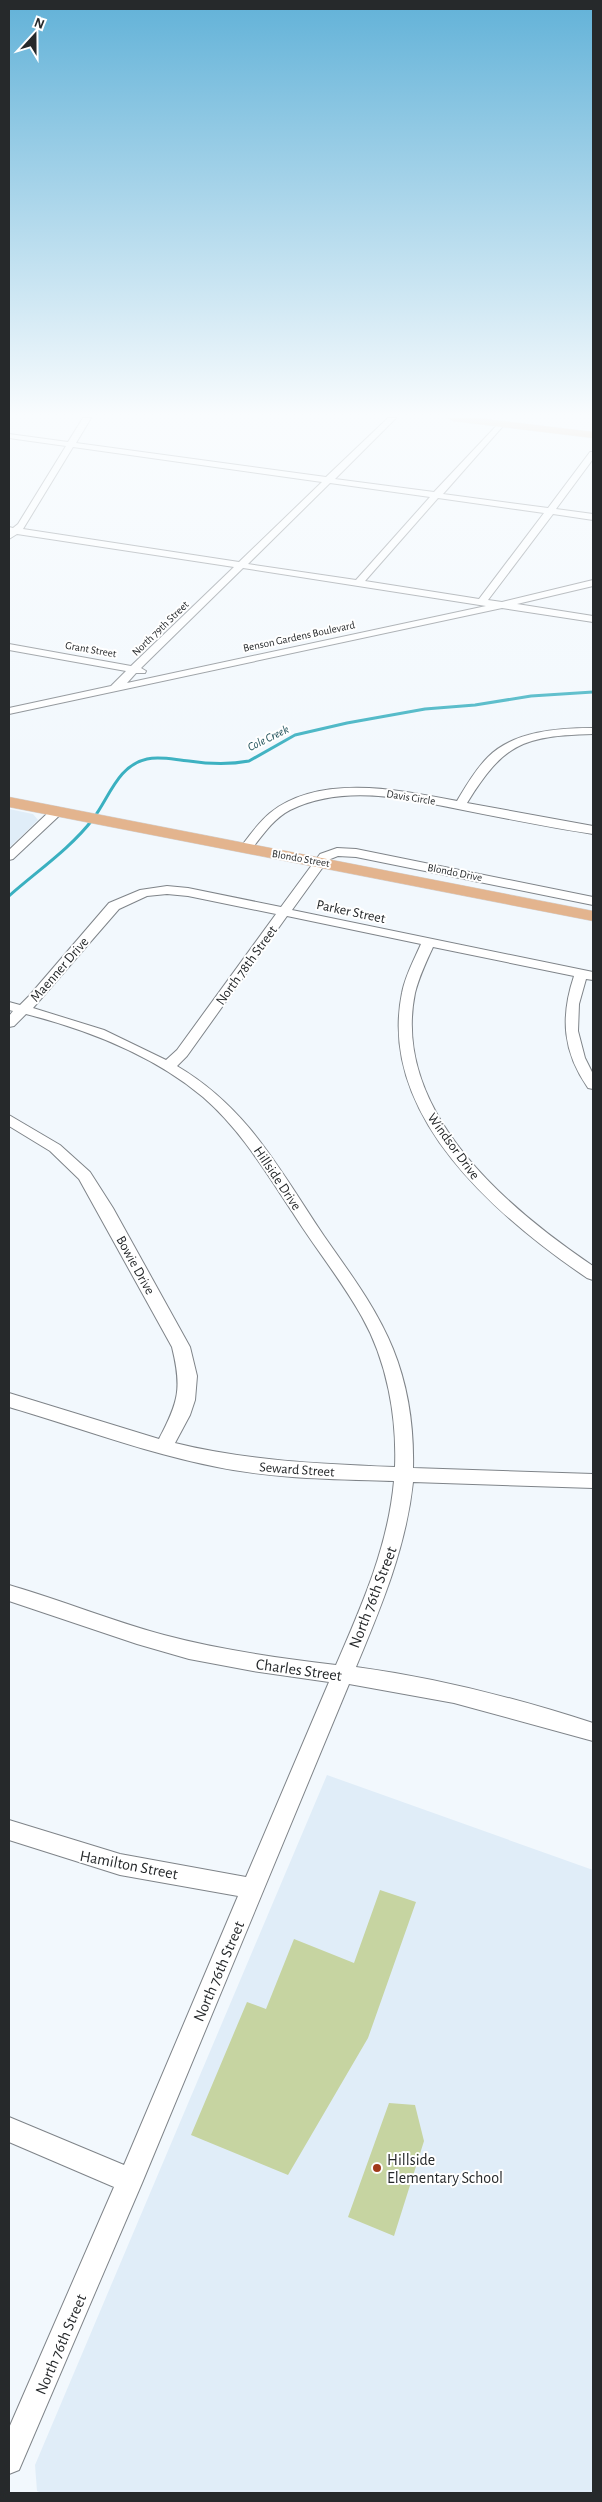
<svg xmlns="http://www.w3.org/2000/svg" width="602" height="2502" viewBox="0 0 602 2502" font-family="'Alegreya Sans',sans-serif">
<rect width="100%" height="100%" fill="#f2f8fd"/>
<!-- built -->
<path fill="#e0edf8" d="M9 809 33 814 38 820 9 848Z
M327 1775 593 1870V2493H42L37 2491 35 2465Z"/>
<!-- green -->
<path fill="#c6d4a1" d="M380 1890 416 1902 368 2038 288 2175 191 2135 247 2002 266 2009 294 1939 354 1963Z
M389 2103 415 2105 424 2141 394 2236 348 2217Z"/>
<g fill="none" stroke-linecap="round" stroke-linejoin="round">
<!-- stream -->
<path stroke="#3ab0c0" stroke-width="3" d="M9 896C37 871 70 849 93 819 109 798 118 765 147 759 161 756 175 760 189 761 209 764 228 765 249 761L295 735 347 723 425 709 475 705 531 696 593 692"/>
<defs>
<path id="minor" d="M83 418H91L76 443 326 477 388 418H396L335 479 434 492 500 422 504 424 503 426 443 494 548 508 590 452H593V459L556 509 593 514V520L553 514 488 600 502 602 593 580V586L517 604 593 616V622L502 608 9 714V708L111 686 126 671 9 650V644L131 666 234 567 17 534 9 539V527L13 528 18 524 66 446 9 438V434L68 442ZM73 447 322 482 239 562 23 529ZM330 483 430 497 356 580 248 564ZM438 498 544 513 479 599 365 581ZM243 568 486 606 127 683 136 673H145L146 671 141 668Z
M593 728V734C523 736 504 743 467 803L593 826V834C548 827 503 818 458 809 403 798 344 784 290 810 273 819 262 836 250 851L246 852 240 848C249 836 258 823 270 813 320 773 400 790 457 801 466 786 475 770 488 757 514 731 558 728 593 728Z
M57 807 63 811 61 814 13 859 9 860V850L53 808Z
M337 848 356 849 593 897V905L356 857 338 856 328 860 292 910 593 972V980L586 979 579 1004 578 1031 585 1058 593 1074V1089L588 1088C563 1052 560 1018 574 976L433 947C426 962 419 977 415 993 391 1111 507 1208 593 1266V1280L587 1278C498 1217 377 1116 402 993 405 976 414 960 421 944L287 916 187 1056 177 1066C248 1108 279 1169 324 1236 349 1272 376 1307 393 1349 408 1386 414 1427 413 1468L593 1474V1488L413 1482C406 1548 381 1607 356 1667 437 1678 516 1698 593 1723V1741L454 1703 349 1684 142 2183 19 2470 9 2474V2428L114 2187 9 2142V2117L124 2165 238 1896 120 1875 9 1840V1820L120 1854 246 1877 329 1682 253 1671 189 1659 137 1644 9 1601V1585C61 1600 112 1621 164 1635 221 1650 278 1658 336 1665 362 1605 388 1547 394 1481 335 1479 275 1479 217 1467 146 1453 77 1427 9 1407V1393L159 1439C179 1401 182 1388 172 1347L79 1179 50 1151 9 1126V1115L60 1145 90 1172 113 1208 190 1347 197 1376 195 1400 190 1415 175 1443C248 1461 320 1464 395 1467 397 1417 387 1361 362 1317 342 1281 315 1248 293 1213 265 1171 241 1130 203 1097 153 1055 88 1030 26 1014L14 1026 9 1027V1016L13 1011 9 1010V1002L20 1005 29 996 109 903 140 890 167 886 188 888 281 907 320 854ZM167 894 188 896 276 914 177 1050 166 1060 104 1030 33 1008 119 909 147 896Z"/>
<path id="major" d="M448 418H477L593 432V438L453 421Z
M9 797 593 911V921L9 807Z"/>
</defs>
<!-- minor casing -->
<use href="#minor" stroke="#7f8489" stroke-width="2"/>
<!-- major casing -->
<use href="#major" stroke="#d4d4d5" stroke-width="1"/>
<!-- minor -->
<use href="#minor" fill="#fff" fill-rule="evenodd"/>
<!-- major -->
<use href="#major" fill="#e3b48e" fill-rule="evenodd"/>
</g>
<!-- sky -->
<linearGradient id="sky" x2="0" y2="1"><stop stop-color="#62b2d8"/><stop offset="0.54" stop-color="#f9fcfe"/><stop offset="1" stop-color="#f9fcfe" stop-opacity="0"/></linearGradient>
<rect width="602" height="768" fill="url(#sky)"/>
<!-- markers -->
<circle fill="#a13a1a" stroke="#fff" stroke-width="2" cx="377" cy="2168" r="5"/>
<g text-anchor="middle" stroke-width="4" stroke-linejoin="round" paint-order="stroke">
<!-- far-street labels -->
<g font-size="11" fill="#26292b" stroke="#fff">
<text transform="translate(160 628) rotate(-44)" y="4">North 79th Street</text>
<text transform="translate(299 636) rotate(-12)" y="4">Benson Gardens Boulevard</text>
<text transform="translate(91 649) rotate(10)" y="4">Grant Street</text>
<text transform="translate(411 797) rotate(9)" y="4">Davis Circle</text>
<text transform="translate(301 858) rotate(10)" y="4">Blondo Street</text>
<text transform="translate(455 872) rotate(11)" y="4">Blondo Drive</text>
</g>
<!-- far-water labels -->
<g font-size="12" font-style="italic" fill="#1f5058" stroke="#fff">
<text transform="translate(268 738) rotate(-26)" y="4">Cole Creek</text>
</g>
<!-- street labels -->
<g font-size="14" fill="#26292b" stroke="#fff">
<text transform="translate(351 911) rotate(12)" y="5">Parker Street</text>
<text transform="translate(246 965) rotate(-54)" y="5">North 78th Street</text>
<text transform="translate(59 969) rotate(-49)" y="5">Maenner Drive</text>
<text transform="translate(454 1146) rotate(54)" y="5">Windsor Drive</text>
<text transform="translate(278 1178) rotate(56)" y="5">Hillside Drive</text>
<text transform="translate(136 1265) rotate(61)" y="5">Bowie Drive</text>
<text transform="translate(297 1469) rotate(4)" y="5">Seward Street</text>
</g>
<!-- near-street labels -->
<g font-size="16" fill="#26292b" stroke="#fff">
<text transform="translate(372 1597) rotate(-69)" y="6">North 76th Street</text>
<text transform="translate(299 1669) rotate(8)" y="6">Charles Street</text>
<text transform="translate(129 1864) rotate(11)" y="6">Hamilton Street</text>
<text transform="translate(218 1971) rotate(-67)" y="6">North 76th Street</text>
<text transform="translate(60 2344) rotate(-67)" y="6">North 76th Street</text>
</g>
<!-- near-poi labels -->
<g font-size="16" fill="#26292b" stroke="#fff" text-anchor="start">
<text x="387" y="2165">Hillside<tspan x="387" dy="18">Elementary School</tspan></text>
</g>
</g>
<!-- border -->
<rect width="602" height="2502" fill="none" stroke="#26292b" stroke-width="20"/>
<!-- north arrow -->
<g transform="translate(35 35) rotate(21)" stroke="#ffffff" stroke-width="4" paint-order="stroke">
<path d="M0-4L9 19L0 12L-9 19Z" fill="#26292b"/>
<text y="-8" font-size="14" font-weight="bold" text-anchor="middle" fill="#26292b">N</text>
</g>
</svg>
